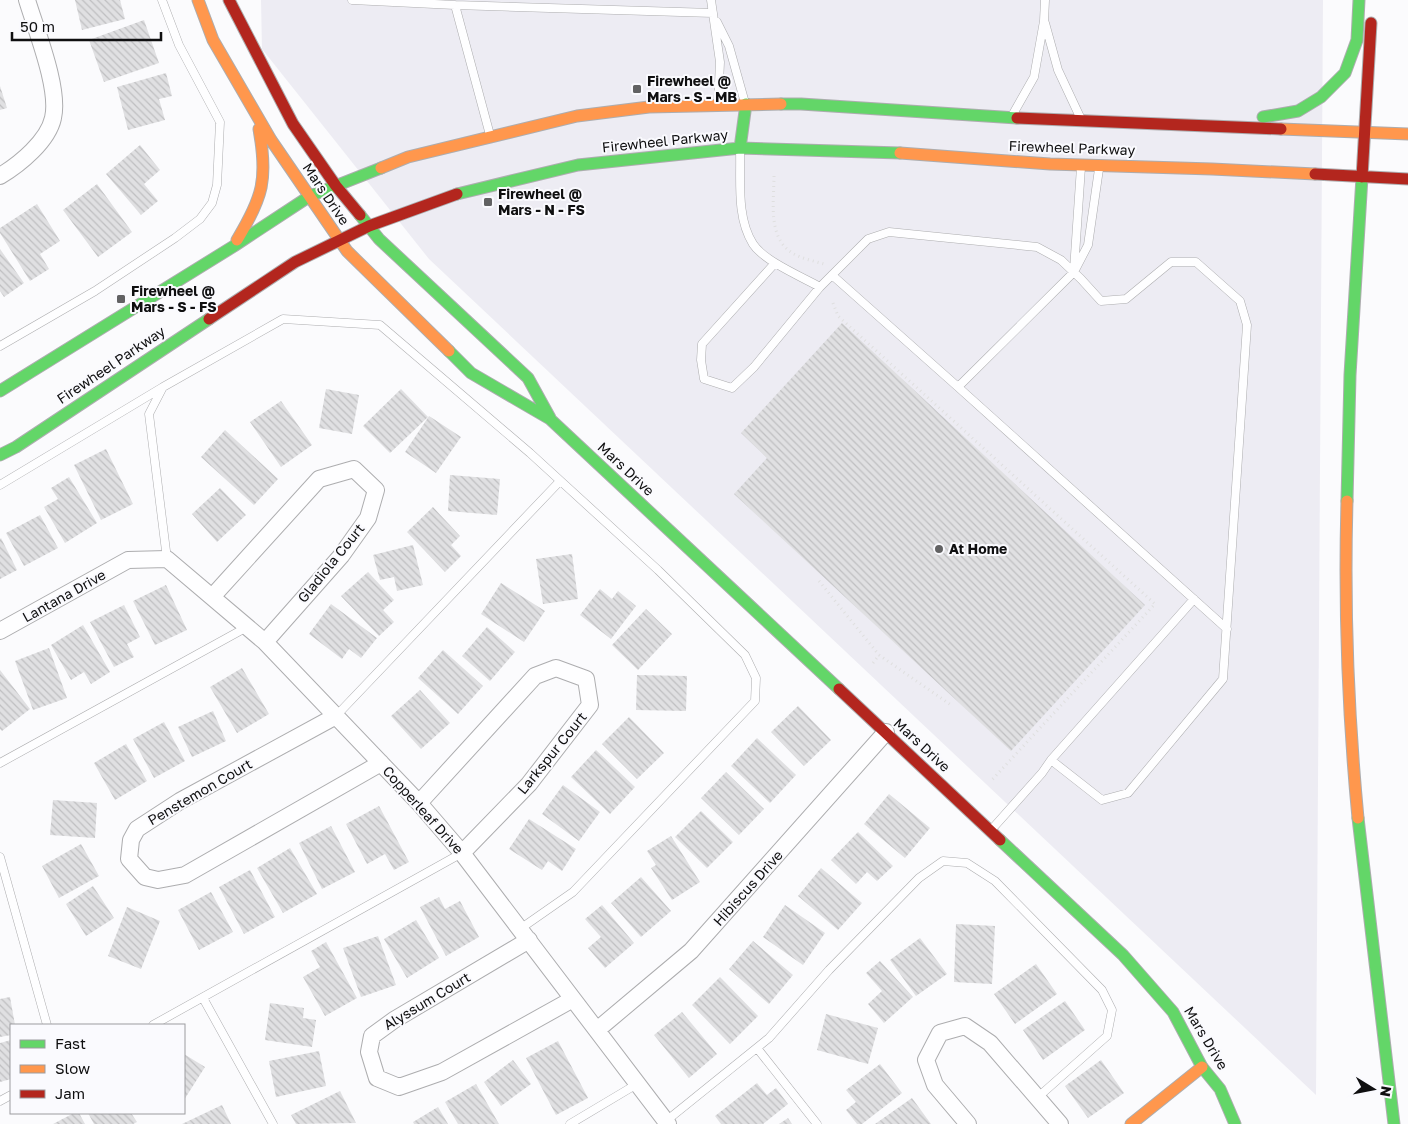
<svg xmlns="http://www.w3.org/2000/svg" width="1408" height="1124" viewBox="0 0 1408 1124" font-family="'Golos Text',sans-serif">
<defs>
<pattern id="building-back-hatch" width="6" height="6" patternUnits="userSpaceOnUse" patternTransform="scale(1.25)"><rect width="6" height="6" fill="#e0e0e2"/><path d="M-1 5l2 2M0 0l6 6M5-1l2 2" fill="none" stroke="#bfbfc1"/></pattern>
</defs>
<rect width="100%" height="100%" fill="#fbfbfd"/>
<!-- built -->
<path fill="#edecf3" d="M261 0H1323L1316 1095 429 259 262 49Z"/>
<!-- building -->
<path fill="url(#building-back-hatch)" d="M75 0H120L125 19 82 30Z
M144 20 159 63 104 82 89 40Z
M166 73 172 96 159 99 165 120 128 130 117 87Z
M0 86 7 108 0 110Z
M140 145 160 170 144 184 158 201 141 215 106 174Z
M97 184 132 232 98 257 63 210Z
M37 204 60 241 40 254 49 269 30 281 0 233V228Z
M0 249 24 283 4 297 0 291Z
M842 323 1145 605 1011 751 734 494 767 458 741 433Z
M326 389 359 395 352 434 319 428Z
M401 389 428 417 390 453 363 426Z
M281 401 312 445 281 467 250 422Z
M429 416 461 437 436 473 405 452Z
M225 430 278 479 254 505 201 457Z
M106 449 133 504 101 520 74 465Z
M450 475 500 479 497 515 448 511Z
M69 477 97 523 65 543 44 507 58 499 51 488Z
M220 488 246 515 217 542 192 514Z
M433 507 460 536 451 545 461 556 445 572 407 532Z
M40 515 58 548 24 566 6 533Z
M1 538 17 570 0 579V539Z
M413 545 423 585 397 591 394 577 380 580 373 555Z
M572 554 578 599 543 604 536 559Z
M368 572 394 600 383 610 394 622 379 636 341 596Z
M501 583 545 611 524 642 481 614Z
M166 585 187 630 155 645 133 601Z
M600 589 612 599 618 591 636 606 611 639 580 615Z
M331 604 377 638 361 658 349 649 342 659 309 634Z
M124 605 140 637 127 644 134 657 114 667 90 622Z
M646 609 672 634 638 670 612 645Z
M83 625 110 672 91 684 84 672 71 680 51 645Z
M487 627 515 652 490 681 462 656Z
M49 648 67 698 33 710 15 661Z
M443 650 483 686 458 714 418 678Z
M242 668 269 714 237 733 210 687Z
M0 670 30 709 2 731 0 729Z
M637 675 687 676 686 711 636 710Z
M420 690 450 723 421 749 391 716Z
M798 706 831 740 804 766 771 732Z
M213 711 226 741 192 757 178 727Z
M629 717 664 753 637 779 602 744Z
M164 722 185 761 154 778 133 739Z
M757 738 796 775 770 803 731 766Z
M126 744 147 781 115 800 94 763Z
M596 750 635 787 610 814 571 777Z
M726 772 764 809 739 835 701 798Z
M563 785 600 812 579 841 542 814Z
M889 794 930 828 905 858 864 824Z
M53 800 97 803 95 838 50 835Z
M379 806 409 862 394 870 385 854 367 864 346 824Z
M701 811 733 842 707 868 675 837Z
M529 819 576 849 562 871 548 861 542 870 509 849Z
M331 826 355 872 322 889 299 843Z
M858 832 893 866 877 881 867 872 856 884 831 860Z
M671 836 700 882 672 900 651 868 656 865 647 851Z
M81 844 99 876 59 898 42 866Z
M290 848 317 894 283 913 257 868Z
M821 868 862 903 838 930 798 896Z
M250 870 275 917 244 934 219 887Z
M641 877 671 911 641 937 611 903Z
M93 886 114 918 86 936 66 904Z
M211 892 233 932 199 950 178 910Z
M439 897 445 909 460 901 479 937 446 956 420 907Z
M602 905 634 943 605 968 588 948 601 937 585 919Z
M785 905 825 933 803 965 763 937Z
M127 907 160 921 141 969 108 956Z
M416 920 439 958 407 978 384 939Z
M956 924 995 926 992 984 954 982Z
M378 936 396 985 361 997 343 948Z
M920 938 947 974 916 996 890 960Z
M753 941 793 975 769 1004 729 969Z
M326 942 357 998 325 1016 303 977 320 967 311 951Z
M880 961 913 997 884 1023 868 1004 882 991 866 973Z
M1036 964 1057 994 1015 1024 994 994Z
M720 977 758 1016 730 1044 692 1005Z
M10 997 15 1025H11V1035L0 1037V999Z
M1065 1001 1085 1030 1043 1060 1023 1030Z
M270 1003 304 1008 303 1018 316 1020 312 1047 265 1040Z
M682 1012 717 1054 689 1078 654 1035Z
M826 1014 878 1028 868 1064 817 1050Z
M11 1040V1079L0 1082V1043Z
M558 1041 588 1098 556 1115 526 1058Z
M319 1051 326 1086 276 1097 269 1061Z
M184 1054 205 1067 184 1100Z
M513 1060 531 1084 501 1106 484 1082Z
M1101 1060 1124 1093 1088 1118 1065 1086Z
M880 1064 902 1093 862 1124H857L846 1110 856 1102 846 1090Z
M757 1083 767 1095 776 1088 788 1104 763 1124H721L715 1116Z
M476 1084 499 1124H458L445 1102Z
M340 1091 356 1123 296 1124 291 1115Z
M912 1098 931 1124H875Z
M222 1105 231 1124H182Z
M438 1107 448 1124H414L413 1122Z
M74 1113H79L85 1124H53Z
M88 1113H131L137 1122 133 1124H94Z
M788 1118 792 1124H779Z"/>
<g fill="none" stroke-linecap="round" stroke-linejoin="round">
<defs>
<path id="lane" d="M352 0 455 5 490 135
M711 0 720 62 718 105
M455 5 713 13
M717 22 729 46 745 103
M1045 23 1058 70 1080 117
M1013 114 1034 77 1044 21 1045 0
M740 150C741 180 736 217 753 244 764 261 802 277 820 287L868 239 889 232 1037 247 1061 260 1081 279 1101 301 1126 299 1171 262H1196L1240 301 1247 325 1223 679 1128 793 1102 800 1051 760 1042 773 992 829
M775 263 702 344 701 360 704 379 732 388 754 367 820 287
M1074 270 1081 167
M832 275 958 387 1074 272 1088 245 1099 169
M0 346 95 291 175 238 200 219 212 203 217 185 220 122 179 45 162 0
M958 387 1227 629
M0 485 163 387
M167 559 149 414 163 387 283 319 380 325 530 453 658 570 745 655 756 678 755 701 573 892 520 929
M336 716 560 481
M1051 760 1194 599
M0 763 247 627
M0 857 47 1025
M203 998 273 1124
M153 1025 462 853
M757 1048 817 1124
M0 1101 11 1095
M666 1121 769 1038 829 970 919 878 943 861 967 863 995 881 1102 990 1112 1010 1107 1036 1037 1098
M570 1124 637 1084"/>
<path id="street" d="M0 176C20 164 48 141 53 118 60 89 36 30 27 0
M212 597 319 479 354 469 376 490 368 518 341 556 265 642
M0 631 128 560 167 559 265 642 419 803 462 853 668 1124
M336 716 180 801 137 829 131 840 129 859 145 877 158 880 185 875 381 763
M419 803 535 676 556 668 586 679 590 705 529 784 462 853
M529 940 394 1020 372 1036 369 1052 377 1078 399 1087 442 1072 573 999
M597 1030 691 951 886 732
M968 1124 935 1085 926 1060 940 1033 965 1026 990 1043 1060 1124"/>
<path id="fast" d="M781 104H801L1017 118
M1263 117 1298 111 1321 97 1345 73 1357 40 1359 0
M740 148 746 104
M457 194 578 165 740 148 900 153
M360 215 379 239 528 378 550 418
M449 351 471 373 550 419 839 689
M0 391 234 246 310 196 381 168
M0 455 16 447 209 319
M1347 501 1350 375 1362 177
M1358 818 1394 1124
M1000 840 1123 955 1173 1012 1202 1067 1220 1089 1235 1124"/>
<path id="slow" d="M198 0 213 40 271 140 347 251 449 351
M1281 129 1408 134
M900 153 1050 164 1212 169 1315 174
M381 168 408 157 577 116 649 107 781 104
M237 240C263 197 268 179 259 129
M1347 501C1344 607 1348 713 1358 818
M1131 1124 1202 1067"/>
<path id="jam" d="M229 0 293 124 336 186 360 215
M1017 118 1281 129
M1315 174 1408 179
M1362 177 1371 23
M209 319 295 262 369 226 457 194
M839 689 1000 840"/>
</defs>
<!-- lane casing -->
<use href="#lane" stroke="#adadaf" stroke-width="9"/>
<!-- street casing -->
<use href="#street" stroke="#adadaf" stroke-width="18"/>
<!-- fast casing -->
<use href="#fast" stroke="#adadaf" stroke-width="13"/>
<!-- slow casing -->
<use href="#slow" stroke="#adadaf" stroke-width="13"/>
<!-- jam casing -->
<use href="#jam" stroke="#adadaf" stroke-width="13"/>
<!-- path -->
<path stroke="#dfdfdf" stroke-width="3" stroke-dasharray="1 4" stroke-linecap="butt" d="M774 176C774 202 767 239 794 254 803 259 814 261 824 264
M833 303 838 316 1155 604 990 782
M819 581 879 655
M873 663 879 655 951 705"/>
<!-- lane -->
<use href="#lane" stroke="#fefeff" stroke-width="8"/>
<!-- street -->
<use href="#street" stroke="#fefeff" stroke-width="16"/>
<!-- fast -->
<use href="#fast" stroke="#63d668" stroke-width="11"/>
<!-- slow -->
<use href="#slow" stroke="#ff974d" stroke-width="11"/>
<!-- jam -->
<use href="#jam" stroke="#b3261e" stroke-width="11"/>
</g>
<!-- markers -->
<g fill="#626263" stroke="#fafafe" stroke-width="2">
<rect x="632" y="84" width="10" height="10" rx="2.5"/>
<rect x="483" y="197" width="10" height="10" rx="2.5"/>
<rect x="116" y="294" width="10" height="10" rx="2.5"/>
<circle cx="939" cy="549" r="5"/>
</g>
<g text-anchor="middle" stroke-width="4" stroke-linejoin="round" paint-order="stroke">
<!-- poi labels -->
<g font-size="14" font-weight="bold" fill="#0f0f10" stroke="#fafafe" text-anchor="start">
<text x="647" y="86">Firewheel @<tspan x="647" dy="16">Mars - S - MB</tspan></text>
<text x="498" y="199">Firewheel @<tspan x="498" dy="16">Mars - N - FS</tspan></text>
<text x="131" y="296">Firewheel @<tspan x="131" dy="16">Mars - S - FS</tspan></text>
<text x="949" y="554">At Home</text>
</g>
<!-- street labels -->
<g font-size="14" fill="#0f0f10" stroke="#fafafe">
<text transform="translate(665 141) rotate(-6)" y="5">Firewheel Parkway</text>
<text transform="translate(1072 148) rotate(2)" y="5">Firewheel Parkway</text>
<text transform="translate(326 194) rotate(56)" y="5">Mars Drive</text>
<text transform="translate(111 365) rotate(-34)" y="5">Firewheel Parkway</text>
<text transform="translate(626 469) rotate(43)" y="5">Mars Drive</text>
<text transform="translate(331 563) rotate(-51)" y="5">Gladiola Court</text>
<text transform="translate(64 596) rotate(-29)" y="5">Lantana Drive</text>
<text transform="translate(922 745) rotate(43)" y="5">Mars Drive</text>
<text transform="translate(552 753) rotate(-51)" y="5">Larkspur Court</text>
<text transform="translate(200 792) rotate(-30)" y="5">Penstemon Court</text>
<text transform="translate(423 810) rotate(48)" y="5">Copperleaf Drive</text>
<text transform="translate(748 888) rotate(-48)" y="5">Hibiscus Drive</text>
<text transform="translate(427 1001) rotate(-31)" y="5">Alyssum Court</text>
<text transform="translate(1206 1038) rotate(59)" y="5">Mars Drive</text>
</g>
</g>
<!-- legend -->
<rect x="10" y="1024" width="175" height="90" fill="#fafafe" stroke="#9c9c9f"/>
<rect x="20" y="1040" width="25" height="8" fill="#63d668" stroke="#9c9c9f"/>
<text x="55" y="1049" font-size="15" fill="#0f0f10">Fast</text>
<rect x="20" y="1065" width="25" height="8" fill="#ff974d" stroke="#9c9c9f"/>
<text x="55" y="1074" font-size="15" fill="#0f0f10">Slow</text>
<rect x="20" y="1090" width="25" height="8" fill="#b3261e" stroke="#9c9c9f"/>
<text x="55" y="1099" font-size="15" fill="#0f0f10">Jam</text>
<!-- north arrow -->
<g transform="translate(1373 1089) rotate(100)" stroke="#fafafe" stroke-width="4" paint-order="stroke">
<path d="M0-4L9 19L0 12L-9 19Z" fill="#0f0f10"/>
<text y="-8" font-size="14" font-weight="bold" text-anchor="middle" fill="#0f0f10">N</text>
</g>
<!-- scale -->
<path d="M12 32v8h149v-8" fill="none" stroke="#0f0f10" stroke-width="2.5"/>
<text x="20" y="32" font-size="15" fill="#0f0f10" stroke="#fafafe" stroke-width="4" paint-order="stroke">50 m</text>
</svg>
